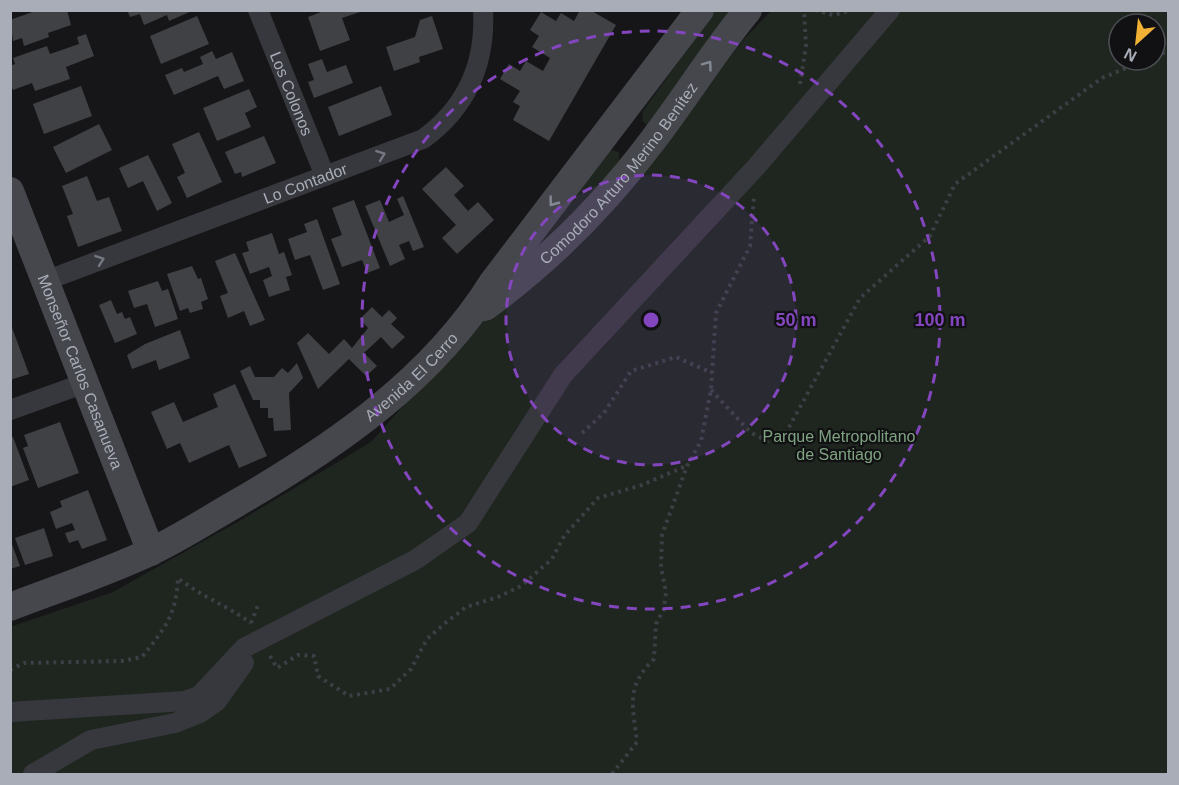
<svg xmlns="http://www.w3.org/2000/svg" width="1179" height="785" viewBox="0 0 1179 785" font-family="Helvetica,sans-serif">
<rect width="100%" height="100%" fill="#161618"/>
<!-- green -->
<path fill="#1e261f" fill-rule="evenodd" d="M715 11H738L648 126 642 121 643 111Z
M771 11H1168V774H11L10 627 113 592 241 520 371 442 470 331 640 175 743 40ZM1119 24H1155V60H1119Z
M612 150 619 152V163L570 218 506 283 603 154Z"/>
<!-- building -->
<path fill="#404145" d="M38 10H67L71 25 48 33 49 37 24 46 22 38 13 41 10 20Z
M127 10H194L169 21 167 15 144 25 140 14 130 17Z
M326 10 363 11 342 18 350 40 320 51 308 17Z
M580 10H590L616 25 549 141 513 120 520 106 513 102 520 91 500 79 509 64 520 71 526 61 543 71 550 58 532 47 539 36 530 30 541 12 556 21 561 13 574 21Z
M197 16 209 44 161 64 150 36Z
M432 16 443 49 419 57 420 62 394 71 386 47 415 37 420 20Z
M86 34 94 56 66 67 70 79 35 91 32 83 13 90 10 82V66L15 64 13 58 47 46 50 54 79 44 77 37Z
M212 51 216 59 232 52 244 81 224 89 218 76 174 95 165 75 182 68 184 72 203 64 200 57Z
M322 59 327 72 346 65 353 83 314 98 308 82 314 80 308 64Z
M81 86 92 116 44 134 33 104Z
M381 86 392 115 339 136 328 107Z
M249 89 257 107 245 113 251 127 217 141 203 108Z
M99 124 112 150 66 173 53 147Z
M199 132 222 182 187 198 177 177 185 173 172 144Z
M264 136 276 163 242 177 241 172 235 174 225 152Z
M148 155 172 203 157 211 143 181 128 188 119 168Z
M446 167 464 186 454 195 468 211 478 202 494 220 457 254 442 238 456 225 422 189Z
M87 176 97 201 109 197 122 231 78 247 67 216 73 214 62 186Z
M403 196 424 247 413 251 409 241 399 245 405 259 390 266 365 206 380 200 389 222 404 215 397 199Z
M354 200 380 268 367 273 362 260 342 267 331 239 342 235 332 208Z
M317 219 340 284 323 290 310 255 295 260 288 239 307 232 304 224Z
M272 233 279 254 284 252 292 275 286 277 290 290 269 297 263 280 272 276 269 267 250 274 242 253 249 251 246 242Z
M235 253 265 320 250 326 244 311 228 318 220 296 228 293 215 261Z
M192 266 198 279 201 278 208 299 201 302 203 309 190 313 188 308 180 311 167 274Z
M158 281 162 291 168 289 178 319 155 327 147 304 134 308 128 291Z
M111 300 117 314 122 312 125 319 130 317 137 334 115 343 99 305Z
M372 307 382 317 389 310 397 318 391 324 405 337 392 349 381 337 364 353 377 366 366 376 349 359 318 389 297 343 308 333 329 354 344 339 352 348 368 328 360 319Z
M10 322 29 374 10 380Z
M180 330 190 358 159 370 156 360 132 369 127 355 145 344Z
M297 363 303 378 289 393 291 430 274 431 273 418H268V408H260V400H253L240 371 250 366 255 377H274L282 368 288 373Z
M235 384 267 456 239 468 229 445 189 463 180 443 167 449 151 412 174 402 183 422 218 407 213 394Z
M60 422 79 473 38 488 23 448 28 446 24 435Z
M13 437 29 480 10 487V438Z
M88 490 107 540 82 549 78 540 69 543 65 533 75 530 72 523 56 529 50 512 62 507 60 501Z
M44 528 53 556 25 565 15 538Z
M10 539 20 566 10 569Z"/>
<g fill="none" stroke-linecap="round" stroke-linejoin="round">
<!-- path -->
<path stroke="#3d3f44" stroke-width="4" stroke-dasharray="3 4.5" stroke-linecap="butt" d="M815 10 833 15 852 10
M1155 56 1168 51
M800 84 806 46 804 10
M711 390 750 432 767 441 783 438 860 298 930 236 955 184 1102 78 1146 60
M582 433 604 413 631 371 676 357 712 373
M251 623 259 603
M270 656 277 668 298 655 314 656 318 676 349 696 390 689 411 669 427 639 444 624 466 607 498 597 521 586 552 559 564 536 598 498 642 485 686 466
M10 670 24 663 122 661 142 657C165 628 176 616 178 578 202 597 226 605 251 623
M612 774 637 742C633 706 625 687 654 659L656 624 664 609 666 592 661 567 662 535 687 466 701 441 711 389 716 313 750 246 754 197"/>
<!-- street -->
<g stroke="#37383d" stroke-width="20">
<path id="s1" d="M258 10 325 176"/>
<path id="s2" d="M45 281 423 139C466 108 486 64 483 10"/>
<path d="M10 410 85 383"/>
<path d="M10 712 185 701 199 696 244 648 415 560 468 523 563 375 756 167 890 10"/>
<path d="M33 774 91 740 175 723 200 713 217 701 244 663"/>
</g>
<!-- secondary -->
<g stroke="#45474d" stroke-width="28">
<path id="s3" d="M10 191 151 552"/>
<path id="s4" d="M485 307C549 260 606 203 653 140 686 97 714 51 748 10"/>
<path id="s5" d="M10 607C57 589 105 573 150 552 180 538 209 519 237 503 335 446 432 380 493 282L700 10"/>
</g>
</g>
<!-- one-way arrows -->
<defs><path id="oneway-chevron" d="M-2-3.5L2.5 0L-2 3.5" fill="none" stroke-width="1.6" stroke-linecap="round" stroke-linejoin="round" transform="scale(1.5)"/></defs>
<g stroke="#858993">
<use href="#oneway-chevron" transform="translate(708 65) rotate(-54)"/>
<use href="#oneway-chevron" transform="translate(553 202) rotate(127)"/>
</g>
<g stroke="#757881">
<use href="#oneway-chevron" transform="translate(381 155) rotate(-20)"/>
<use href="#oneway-chevron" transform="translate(100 260) rotate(-20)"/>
</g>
<!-- distance rings -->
<circle cx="651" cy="320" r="145" fill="#8446be" fill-opacity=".12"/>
<g fill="none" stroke="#8446be" stroke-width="3" stroke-dasharray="10 8">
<circle cx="651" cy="320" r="145"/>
<circle cx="651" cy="320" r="289"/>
</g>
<g text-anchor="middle" stroke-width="4.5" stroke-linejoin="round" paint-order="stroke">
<!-- street labels -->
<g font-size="16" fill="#a8adb8" stroke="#111113">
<text dy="6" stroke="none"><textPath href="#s1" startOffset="90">Los Colonos</textPath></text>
<text dy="6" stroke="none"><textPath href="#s4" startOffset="190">Comodoro Arturo Merino Benítez</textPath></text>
<text dy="6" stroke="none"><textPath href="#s2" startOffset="278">Lo Contador</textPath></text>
<text dy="6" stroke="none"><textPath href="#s3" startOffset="194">Monseñor Carlos Casanueva</textPath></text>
<text dy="6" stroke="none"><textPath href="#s5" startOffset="466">Avenida El Cerro</textPath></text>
</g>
<!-- park labels -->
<g font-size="16" fill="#7fa381" stroke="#111113">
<text x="839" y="442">Parque Metropolitano<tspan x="839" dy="18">de Santiago</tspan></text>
</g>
</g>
<circle cx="651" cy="320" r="9" fill="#8446be" stroke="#111113" stroke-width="3"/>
<g font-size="18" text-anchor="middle" font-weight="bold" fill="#8446be" stroke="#111113" stroke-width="4.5" stroke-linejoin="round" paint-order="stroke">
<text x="796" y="326">50 m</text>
<text x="940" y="326">100 m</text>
</g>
<!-- border -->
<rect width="1179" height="785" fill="none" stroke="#a8adb8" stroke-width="24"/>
<!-- north arrow -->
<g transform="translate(1137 42) rotate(207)"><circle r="28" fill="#111113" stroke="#4d4f55" stroke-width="1.5"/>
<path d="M0-4.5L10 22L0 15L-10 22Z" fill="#f2b134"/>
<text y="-9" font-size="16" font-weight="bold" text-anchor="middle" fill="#a8adb8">N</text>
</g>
</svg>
